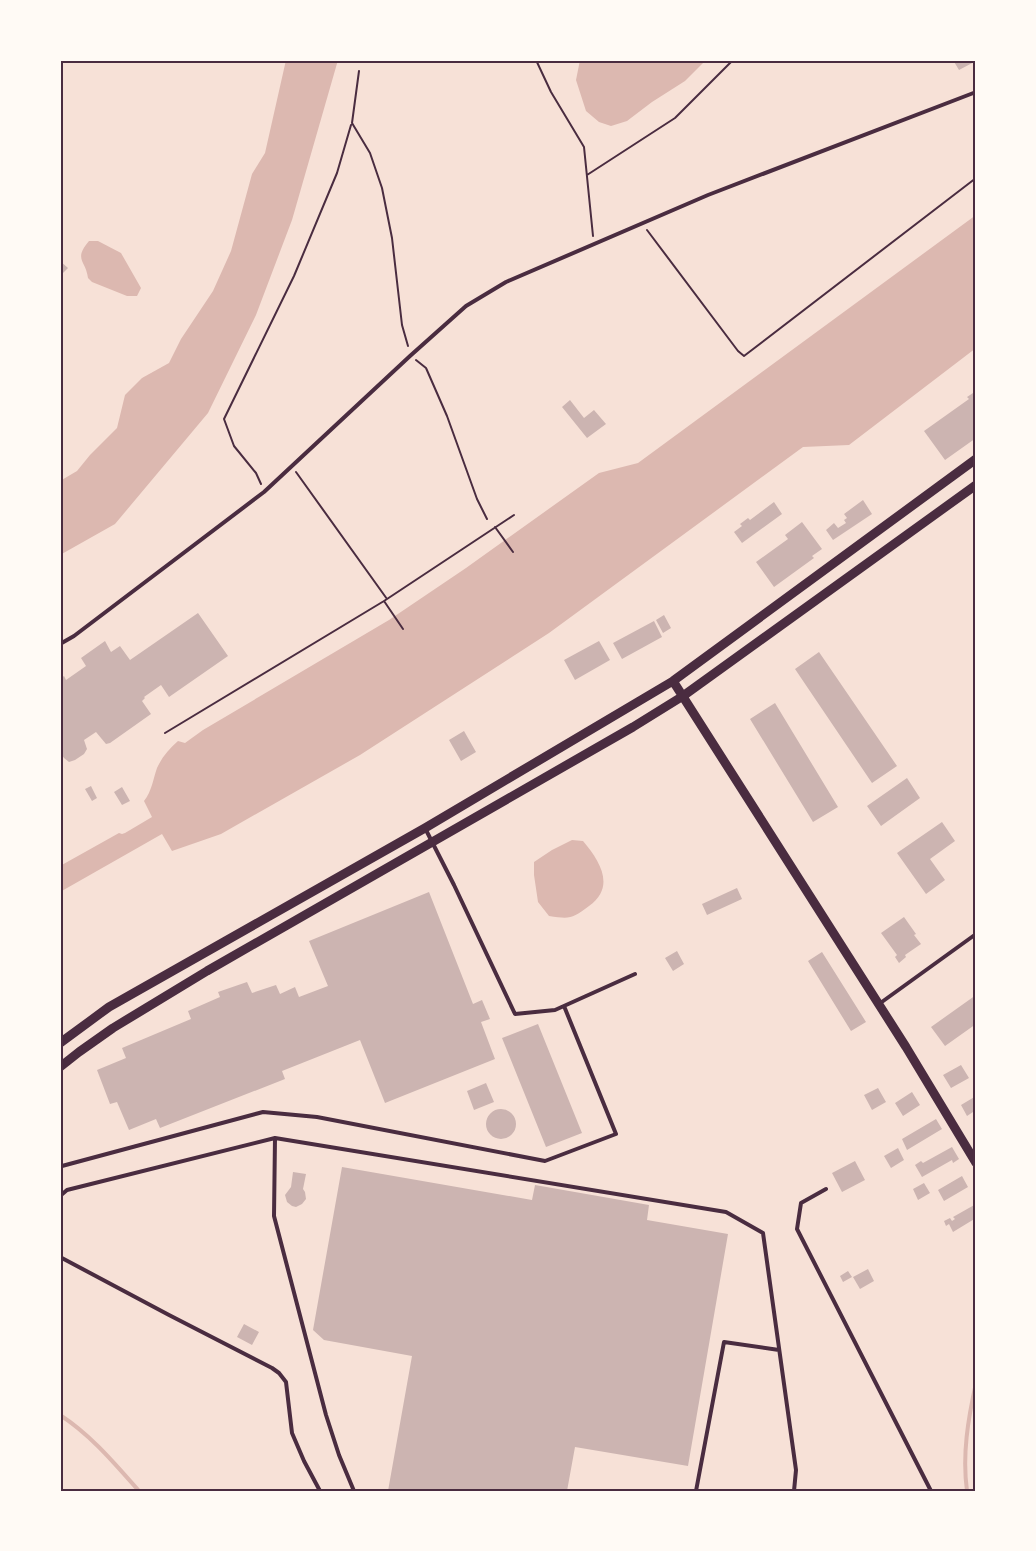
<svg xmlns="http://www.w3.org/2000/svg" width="1036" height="1551" viewBox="0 0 1036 1551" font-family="'Roboto Serif',serif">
<rect width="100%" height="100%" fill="#f7e1d7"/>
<!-- water -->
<path fill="#dcb8b0" d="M286 60H338L292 220 256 315 208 413 115 524 60 555V481L77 471 90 455 117 428 125 395 142 378 169 363 181 339 213 291 231 251 252 174 265 153Z
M580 60H706L685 81 652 102 627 121 611 126 599 122 586 111 576 80Z
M976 215V348L849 445 803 447 549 633 360 755 221 834 172 851 162 834 60 892V866L119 833 122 834 125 833 152 817 144 801C152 791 153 779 157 768 162 757 169 749 178 741L185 743 203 730 389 620 466 568 599 473 638 463Z
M89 241H98L121 253 141 288 137 296H127L92 282 88 278C86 260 73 260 89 241Z
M572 840 583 841C600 861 616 887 589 906 572 919 570 919 549 916L538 902 534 875V862L552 850Z"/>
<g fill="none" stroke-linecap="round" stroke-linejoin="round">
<!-- stream -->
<path stroke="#dcb8b0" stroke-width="4" d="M60 1415C91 1435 115 1464 139 1491
M967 1491C962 1455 968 1419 976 1383"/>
</g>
<!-- building -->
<path fill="#ccb4b1" d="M953 60H976V61L959 70Z
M60 261 68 268 60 276Z
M976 391V438L945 460 924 431 969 399 967 397Z
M570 400 584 418 594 410 606 424 587 438 562 407Z
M863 500 872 514 833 540 826 530 834 523 838 528 846 523 844 520 847 518 844 514Z
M774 502 782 514 742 543 734 532 742 526 740 524 748 518 750 520Z
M802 522 822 549 812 556 814 558 774 587 756 562 788 539 785 535Z
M198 613 228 656 169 697 161 685 144 697 145 698 142 701 151 714 110 743 106 744 96 732 84 740 87 749 84 754 75 760 69 762 64 758 60 752V679L64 676 66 680 86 666 81 658 105 641 111 652 120 646 130 660Z
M664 615 671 628 663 633 656 620Z
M654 621 662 637 622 659 613 643Z
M599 641 610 660 575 680 564 660Z
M819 652 897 766 872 783 795 669Z
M775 703 838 807 813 822 750 719Z
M464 731 476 752 461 761 449 740Z
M907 778 920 798 881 826 867 806Z
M91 786 97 798 92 801 85 789Z
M122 787 130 801 122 805 114 792Z
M942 822 955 841 930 859 945 880 926 894 897 853Z
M737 888 742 899 707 915 702 904Z
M429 892 473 1004 482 1000 490 1019 481 1022 495 1059 385 1103 360 1040 282 1071 285 1079 160 1128 156 1119 129 1130 117 1102 110 1104 97 1070 126 1058 122 1048 191 1019 188 1011 220 997 218 992 247 982 252 993 276 985 280 994 295 987 299 997 328 986 309 941Z
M904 917 916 934 914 935 921 944 905 955 906 957 899 963 895 957 897 955 881 933Z
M677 951 684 964 673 971 665 958Z
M822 952 866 1022 851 1031 808 961Z
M976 995V1024L945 1046 931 1027Z
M538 1024 582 1133 546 1147 502 1038Z
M961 1065 969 1078 951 1088 943 1075Z
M486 1083 494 1102 474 1110 467 1091Z
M878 1088 886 1102 872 1110 864 1095Z
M912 1092 920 1105 903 1116 895 1103Z
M976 1096V1110L967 1116 961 1105Z
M486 1124a15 15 0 1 1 30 0a15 15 0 1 1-30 0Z
M936 1119 942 1129 907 1150 902 1139Z
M952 1147 959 1159 953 1163 952 1160 922 1177 915 1165 921 1161 923 1163Z
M898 1148 904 1160 891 1168 884 1156Z
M855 1161 865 1180 842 1192 832 1173Z
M342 1167 532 1200 535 1185 649 1205 647 1220 728 1234 688 1466 575 1447 567 1491H388L412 1356 324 1340 313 1330Z
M293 1172 306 1174 303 1189 305 1192 306 1199 302 1204 296 1207 292 1206 287 1202 285 1195 291 1187Z
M962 1176 968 1187 944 1201 938 1190Z
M924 1183 930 1193 918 1200 913 1189Z
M976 1204V1218L953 1232 949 1224 946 1226 944 1221 950 1218 952 1221 955 1219 953 1217Z
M868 1269 874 1281 860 1289 853 1277Z
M848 1271 852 1277 843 1282 840 1276Z
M244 1324 259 1332 252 1345 237 1337Z"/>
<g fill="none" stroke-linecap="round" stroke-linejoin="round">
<!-- path -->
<path stroke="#4a2c40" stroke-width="2" d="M536 60 551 92 584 147 593 236
M359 71 352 123 370 153 382 188 392 238 402 325 408 346
M587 175 675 118 733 60
M647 230 738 351 744 356 976 178
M416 360 426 368 447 416 477 499 487 519
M296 472 387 599
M261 484 256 473 234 446 224 419 294 276 337 173 351 125
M495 527 513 552
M384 601 403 629
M165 733 384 601 514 515"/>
<!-- service -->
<path stroke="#4a2c40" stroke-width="4" d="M60 644 74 636 264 492 410 356 466 306 506 282 708 195 976 92
M426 830 454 885 515 1014 555 1010 635 974
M879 1004 976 934
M275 1138 274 1216 326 1415 339 1455 354 1491
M62 1166 263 1112 317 1117 545 1161 616 1134 564 1006
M826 1189 801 1203 797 1229 931 1491
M60 1196 67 1190 275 1138 726 1212 763 1233 796 1470 794 1491
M60 1257 169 1315 272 1368 279 1373 286 1382 292 1433 304 1461 320 1491
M696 1491 724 1342 779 1350"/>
<!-- tertiary -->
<path stroke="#4a2c40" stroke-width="9" d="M673 681 906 1047 976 1163
M60 1043 109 1007 425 828 673 681 976 459
M60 1067 79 1052 113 1028 207 971 633 727 683 696 976 485"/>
</g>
<!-- border -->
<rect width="1036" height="1551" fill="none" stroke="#fffaf5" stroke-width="123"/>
<rect x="62" y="62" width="912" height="1428" fill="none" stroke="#4a2c40" stroke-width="2"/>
</svg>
